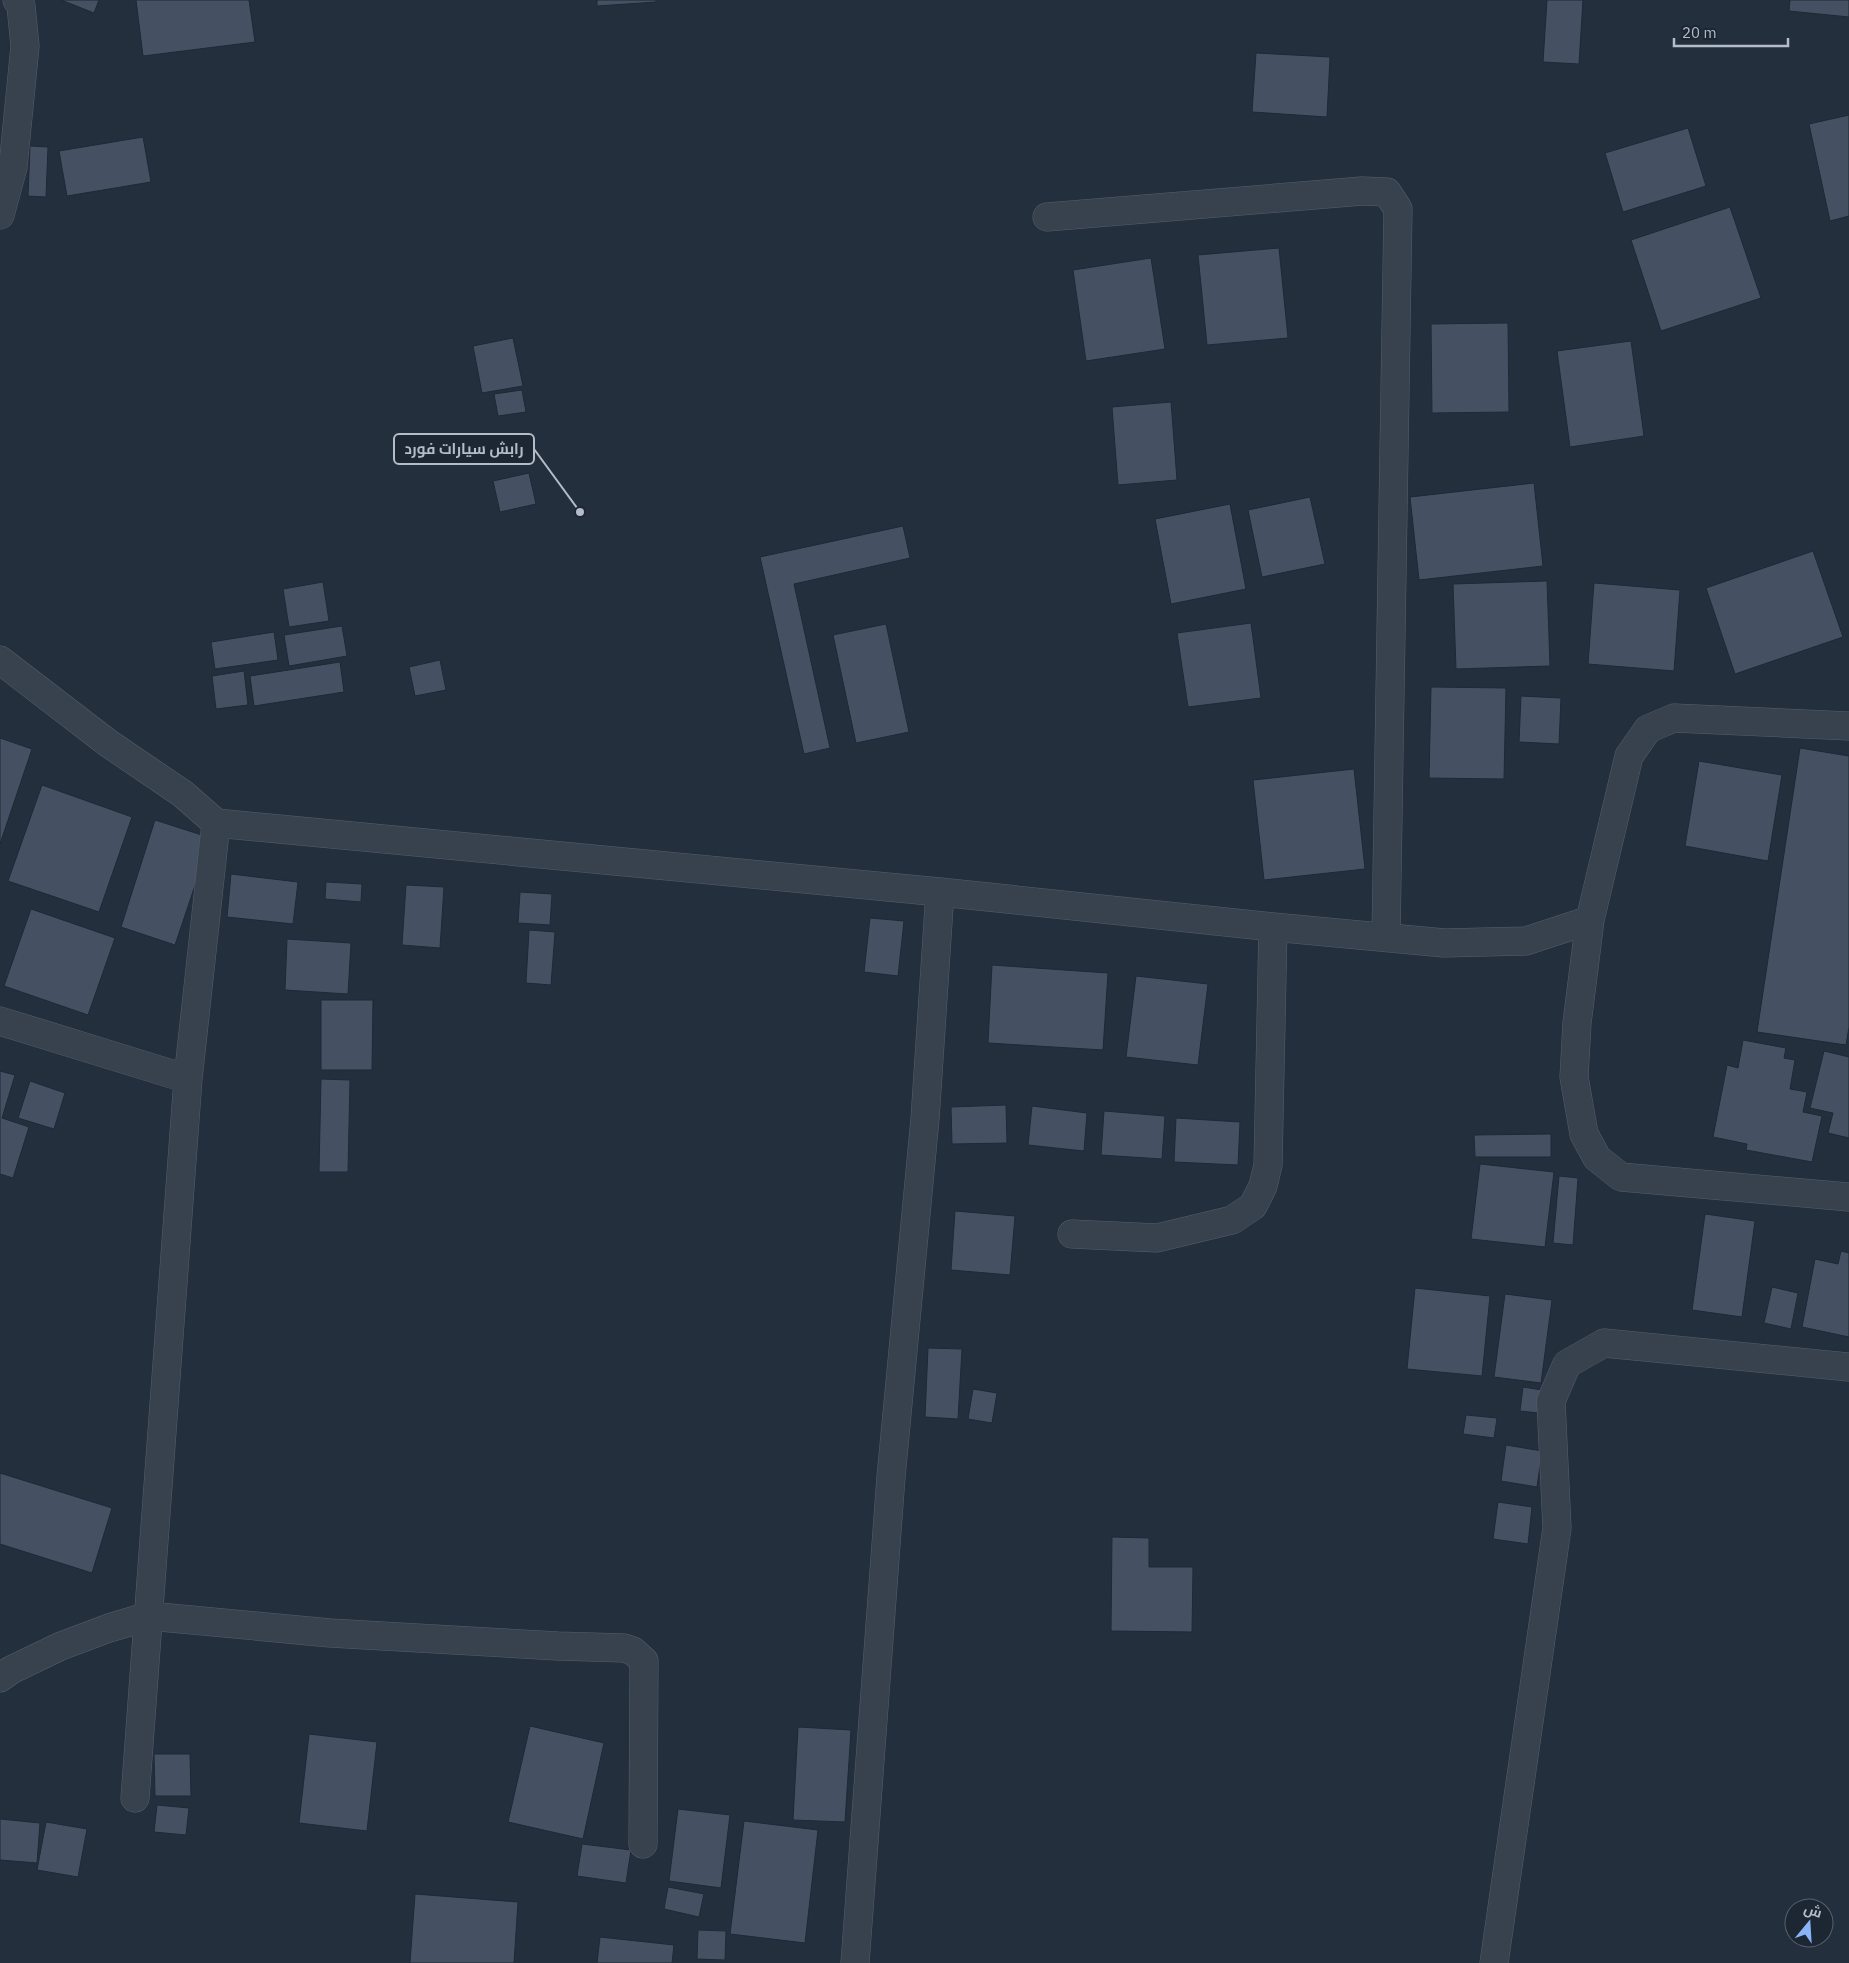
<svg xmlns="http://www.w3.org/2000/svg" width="1849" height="1963" viewBox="0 0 1849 1963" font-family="'IBM Plex Sans',Cairo,sans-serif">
<rect width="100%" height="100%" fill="#242f3e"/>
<!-- building -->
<path fill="#455162" stroke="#1f2835" d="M61 0H99L94 13Z
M136 0H249L255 42 143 56Z
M597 0H656V2L597 6Z
M1547 0H1583L1579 64 1543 62Z
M1790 0H1849V17L1789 11Z
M1256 53 1330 57 1327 117 1252 112Z
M1849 115V216L1830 221 1809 124Z
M1688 128 1706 186 1623 212 1605 153Z
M143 137 151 182 67 196 59 151Z
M30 146 48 147 46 197 28 196Z
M1730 207 1761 298 1661 331 1631 240Z
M1279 248 1288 338 1207 345 1198 255Z
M1151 258 1165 349 1086 361 1073 270Z
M1508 323 1509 412 1432 413 1431 324Z
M513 338 523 386 482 393 473 346Z
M1631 341 1644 436 1570 447 1557 351Z
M522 390 526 412 498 416 494 394Z
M1171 402 1177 480 1118 485 1112 407Z
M529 473 536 504 500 512 493 481Z
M1534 483 1543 566 1419 580 1410 497Z
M1310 497 1325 564 1262 577 1248 510Z
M1230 504 1246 589 1171 604 1155 519Z
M903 526 910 558 794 584 830 748 804 754 760 557Z
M1813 551 1843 637 1735 674 1706 588Z
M1547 581 1550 666 1456 669 1453 584Z
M323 582 329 621 289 627 283 589Z
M1594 583 1680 590 1674 671 1588 664Z
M1251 623 1261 698 1188 707 1177 633Z
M886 624 909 732 856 743 833 635Z
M342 626 347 656 289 666 284 635Z
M274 632 278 660 215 669 211 642Z
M440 660 446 690 415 696 409 667Z
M340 662 344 692 254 706 250 676Z
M244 671 248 705 216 709 212 676Z
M1431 687 1506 688 1504 779 1429 778Z
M1521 696 1561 698 1559 744 1519 742Z
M0 738 32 749 0 844Z
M1800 748 1849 756V1027L1846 1045 1757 1032Z
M1699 761 1782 775 1768 861 1685 846Z
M1354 769 1365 869 1264 880 1253 780Z
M42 785 132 817 99 912 8 881Z
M155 820 211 838 175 945 121 927Z
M231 874 298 882 293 924 227 917Z
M326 882 362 884 361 902 325 899Z
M406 885 444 887 440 948 402 945Z
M520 892 552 894 550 925 518 923Z
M31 909 115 938 88 1015 4 986Z
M870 918 904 921 898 976 864 972Z
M529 930 555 932 551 985 526 983Z
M287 939 351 943 348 994 285 990Z
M992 965 1108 973 1103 1050 988 1043Z
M1136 976 1208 984 1198 1065 1126 1057Z
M321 1000H373L372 1070H321Z
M1743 1040 1786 1048 1784 1058 1795 1060 1790 1089 1807 1092 1803 1112 1822 1116 1812 1162 1746 1150 1747 1144 1713 1137 1727 1065 1738 1068Z
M1824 1051 1849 1057V1138L1828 1133 1833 1113 1810 1108Z
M0 1071 15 1075 2 1118 29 1127 13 1178 0 1174Z
M321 1079 350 1080 348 1172H319Z
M30 1081 65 1093 54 1129 18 1118Z
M1006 1105 1007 1143 952 1144 951 1107Z
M1032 1106 1087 1113 1084 1151 1028 1145Z
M1104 1111 1165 1116 1162 1159 1101 1155Z
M1176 1118 1240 1122 1238 1165 1174 1162Z
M1551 1134V1157H1475L1474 1135Z
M1480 1164 1554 1172 1545 1247 1471 1239Z
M1559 1176 1578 1178 1573 1245 1553 1243Z
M955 1211 1015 1216 1010 1275 951 1270Z
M1705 1214 1755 1221 1742 1317 1692 1310Z
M1841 1251 1849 1253V1337L1802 1327 1815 1259 1838 1264Z
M1772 1287 1798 1293 1791 1329 1764 1323Z
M1415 1288 1490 1296 1482 1376 1407 1369Z
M1505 1294 1552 1300 1541 1383 1494 1377Z
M928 1348 962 1349 958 1419 925 1417Z
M1523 1387 1542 1390 1539 1413 1520 1411Z
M973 1389 997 1393 992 1423 968 1419Z
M1466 1415 1497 1418 1494 1438 1463 1434Z
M1506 1445 1542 1451 1537 1487 1501 1481Z
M0 1473 112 1508 92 1573 0 1544Z
M1498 1502 1532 1507 1528 1544 1493 1539Z
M1112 1537 1149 1538V1567H1193L1192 1632 1111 1631Z
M530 1726 604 1743 583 1839 508 1822Z
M798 1727 851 1730 845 1822 793 1820Z
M309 1734 377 1742 367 1831 299 1823Z
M154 1754H190L191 1796H155Z
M157 1805 189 1808 186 1835 154 1832Z
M678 1809 730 1815 721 1888 669 1881Z
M0 1819 40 1823 37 1863 0 1860Z
M744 1821 818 1830 805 1943 730 1934Z
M46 1822 87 1829 78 1877 37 1870Z
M582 1844 631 1850 626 1883 577 1876Z
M668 1887 704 1894 699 1917 664 1909Z
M415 1894 518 1902 514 1963H410Z
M698 1930 726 1931 725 1960 697 1959Z
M600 1937 674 1945 672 1963H597Z"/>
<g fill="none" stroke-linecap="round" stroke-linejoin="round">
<defs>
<path id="street" d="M0 215 13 167 25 46 21 6 17 0
M1047 217 1362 191 1387 192 1398 209 1386 936
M0 660 108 743 183 794 216 823 940 892 1273 927 1444 943 1526 941 1590 920 1629 756 1648 729 1674 718 1849 726
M1590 920 1577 1023 1574 1077 1584 1134 1597 1158 1621 1177 1849 1197
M0 1021 188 1079
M1072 1234 1157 1238 1232 1220 1253 1206 1263 1186 1268 1165 1273 927
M0 1678 11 1670 61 1646 109 1628 149 1616 330 1633 558 1646 624 1648 633 1651 644 1661 643 1844
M135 1798 188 1079 216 823
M855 1963 891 1477 925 1119 940 892
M1494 1963 1557 1528 1551 1401 1567 1364 1604 1343 1849 1367"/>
</defs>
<!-- street casing -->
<use href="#street" stroke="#565f6c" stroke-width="29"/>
<!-- street -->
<use href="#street" stroke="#38414e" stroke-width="28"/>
</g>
<!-- callouts -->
<path fill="none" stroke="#b4bcc9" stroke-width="2" d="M580 512L534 449"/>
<circle fill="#b4bcc9" stroke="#1d2633" stroke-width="2" cx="580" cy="512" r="5"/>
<rect fill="#1d2633" stroke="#b4bcc9" stroke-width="2" x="394" y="434" width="140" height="30" rx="5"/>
<g font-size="15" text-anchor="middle" font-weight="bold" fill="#b4bcc9">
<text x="464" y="454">رابش سيارات فورد</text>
</g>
<!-- north arrow -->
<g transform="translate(1809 1923) rotate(18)"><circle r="24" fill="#1d2633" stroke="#59626f"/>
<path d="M0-4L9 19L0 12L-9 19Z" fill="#8ab4f8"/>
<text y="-8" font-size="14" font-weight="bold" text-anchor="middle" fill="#b4bcc9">ش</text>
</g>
<!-- scale -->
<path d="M1674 38v8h114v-8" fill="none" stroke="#b4bcc9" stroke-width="2.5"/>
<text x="1682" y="38" font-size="15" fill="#b4bcc9" stroke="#1d2633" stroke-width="4" paint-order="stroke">20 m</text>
</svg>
